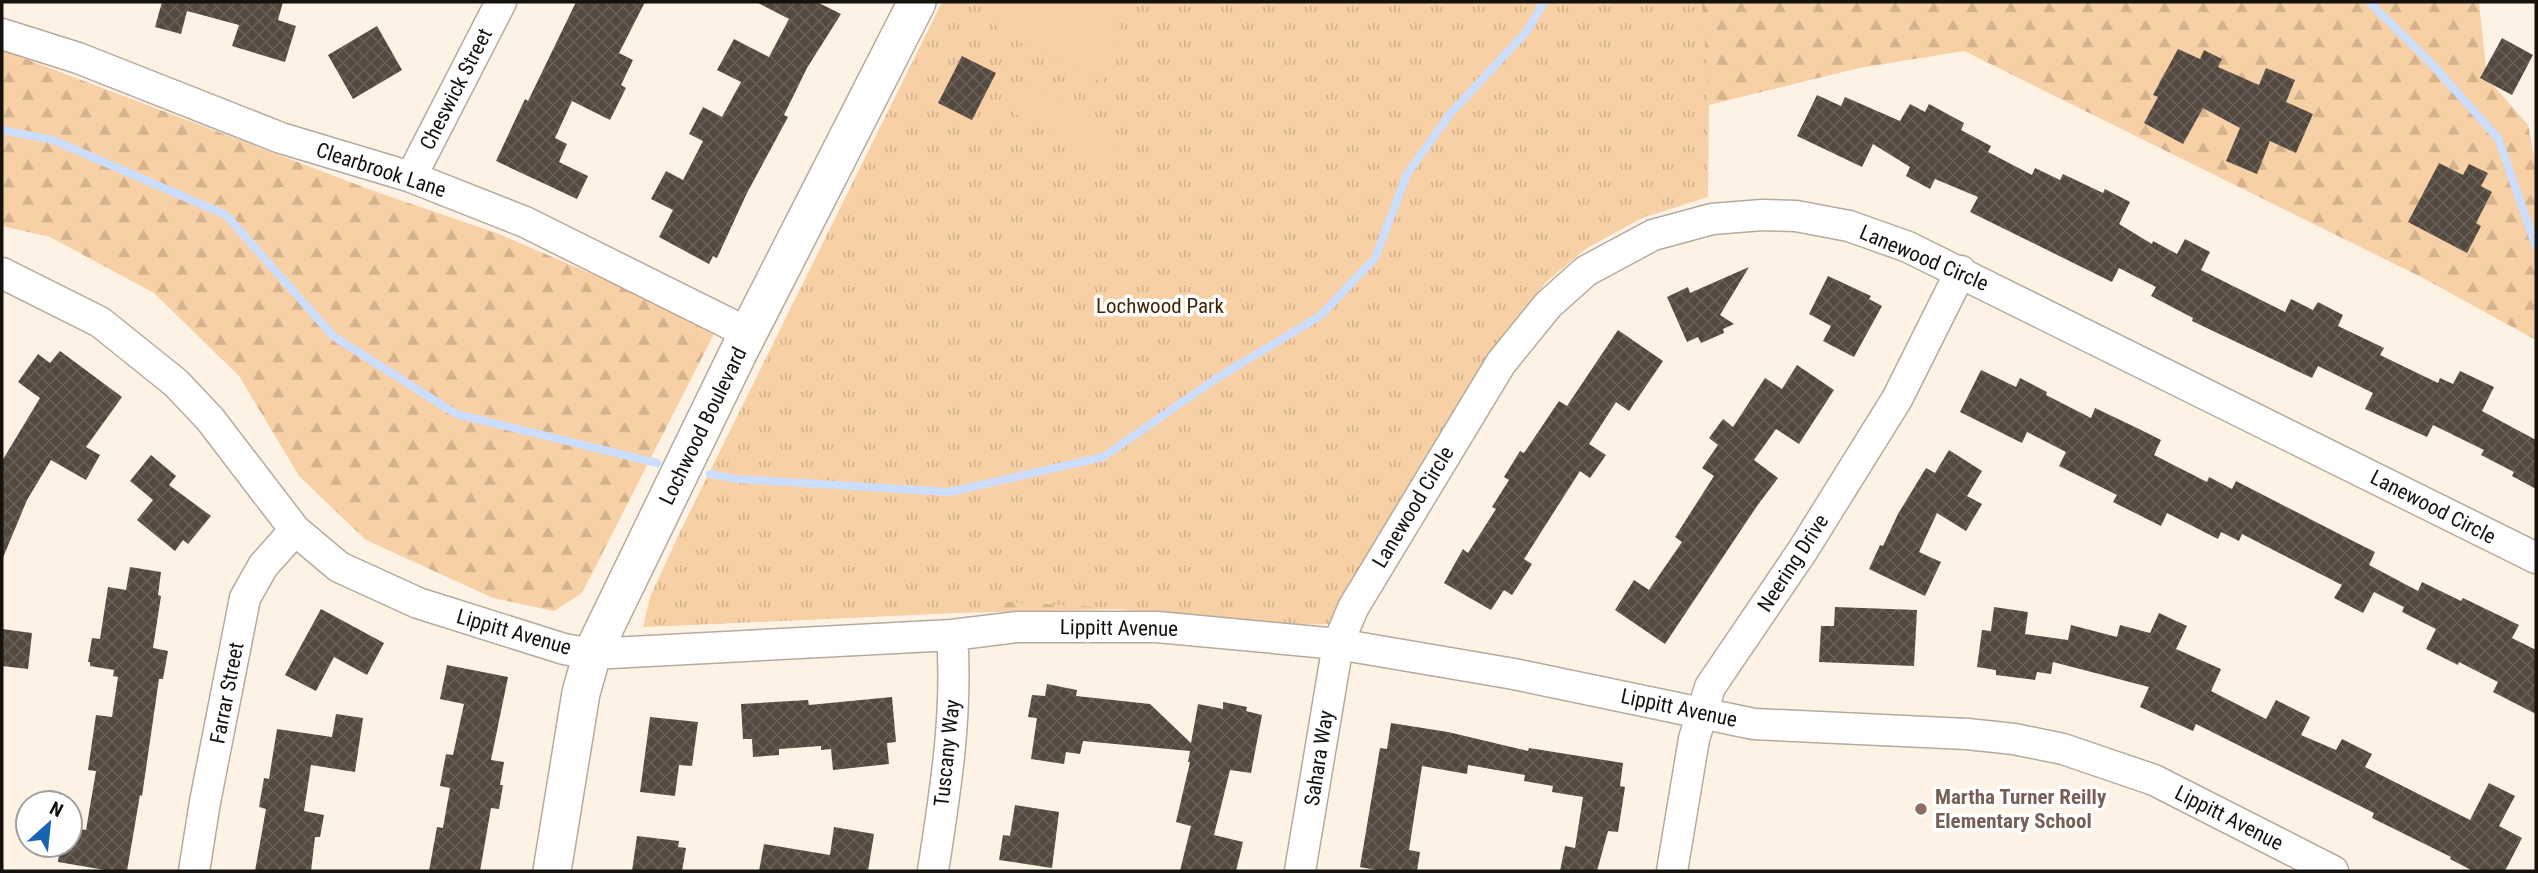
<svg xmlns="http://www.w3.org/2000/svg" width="2538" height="873" viewBox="0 0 2538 873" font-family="'Roboto Condensed',sans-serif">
<defs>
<pattern id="forest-firs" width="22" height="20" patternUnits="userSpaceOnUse" patternTransform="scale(1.75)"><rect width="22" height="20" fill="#f8d0a6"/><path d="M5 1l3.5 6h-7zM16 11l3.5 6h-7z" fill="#d4b28e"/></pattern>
<pattern id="park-tufts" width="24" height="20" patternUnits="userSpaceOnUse" patternTransform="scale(1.75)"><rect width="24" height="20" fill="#f8d0a6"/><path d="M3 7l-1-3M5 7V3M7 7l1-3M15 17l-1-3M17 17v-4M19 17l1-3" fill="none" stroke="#d4b28e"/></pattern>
<pattern id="building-cross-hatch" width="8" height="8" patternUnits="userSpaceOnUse" patternTransform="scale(1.75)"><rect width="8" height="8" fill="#53493f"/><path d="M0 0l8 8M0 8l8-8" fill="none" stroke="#675f57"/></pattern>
</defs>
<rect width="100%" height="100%" fill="#fef2e5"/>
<!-- forest -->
<path fill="url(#forest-firs)" d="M1242 2H2479L2486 69 2493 85 2528 125 2536 166V340L2423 278 1964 51 1859 68 1709 105 1693 171 1615 211 1529 293 1261 625 1119 609 954 613 643 627Z
M2 50 371 190 499 234 717 328 582 593 554 611 493 598 366 540 299 476 239 376 154 293 50 237 2 226Z"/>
<!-- park -->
<path fill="url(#park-tufts)" d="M942 2H1702L1709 105 1708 197 1642 218 1587 248 1546 282 1478 371 1337 605 1335 624 1261 625 1150 610 1009 602 954 613 643 627 650 597 679 534Z"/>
<!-- pitch -->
<path fill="#f8d0a6" d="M1002 2H1118L1120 44 1103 83 998 31 994 19Z
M1019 85H1026L1033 88 1112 128C1121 142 1115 157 1097 156L1013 113 1007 101 1008 94Z"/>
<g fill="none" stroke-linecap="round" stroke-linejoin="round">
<!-- stream -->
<path stroke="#cdddfd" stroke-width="8" d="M2369 2 2430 62 2498 138 2536 247
M2 130 53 140 226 215 333 336 456 414 657 463
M710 474 736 479 950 492 1103 457 1217 378 1320 316 1375 258 1407 174 1450 114 1527 31 1544 2"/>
</g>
<!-- building -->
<path fill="url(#building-cross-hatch)" d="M162 2H283L278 20 296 26 285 62 232 46 239 25 187 11 181 34 155 27Z
M576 2H645L619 53 633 60 621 85 626 88 610 120 572 101 555 138 567 144 559 162 588 176 577 199 496 161 525 99 528 101Z
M756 2H817L841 14 807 68 784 115 788 117 747 193 717 258 713 256 709 264 659 237 673 210 651 199 666 171 683 180 703 141 689 134 703 107 722 117 741 82 717 70 734 39 769 57 789 19Z
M377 26 402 70 353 99 328 55Z
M2502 38 2533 55 2512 95 2480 78Z
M2178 49 2200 59 2204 50 2222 59 2218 67 2259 85 2266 68 2295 80 2286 102 2313 114 2296 153 2270 141 2257 174 2226 161 2240 128 2203 108 2183 144 2144 123 2158 97 2153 95Z
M962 56 996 73 972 120 938 103Z
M1817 95 1841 106 1845 97 1900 121 1910 104 1925 112 1929 104 1964 123 1961 130 1991 146 1988 152 2032 175 2035 168 2060 180 2063 174 2103 193 2105 189 2130 202 2119 224 2152 244 2153 241 2177 254 2185 239 2210 252 2201 270 2285 312 2291 299 2313 310 2318 302 2343 315 2338 326 2384 348 2380 355 2438 383 2440 378 2453 384 2460 371 2494 387 2482 411 2536 440V489L2512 476 2514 472 2481 455 2484 450 2433 425 2427 437 2365 409 2373 393 2318 366 2312 378 2192 321 2193 318 2151 296 2156 287 2119 268 2112 282 1970 212 1978 197 1935 179 1930 189 1906 176 1910 167 1873 144 1862 167 1797 136Z
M2439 163 2463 175 2469 164 2488 173 2481 186 2492 192 2476 223 2481 226 2467 253 2408 222Z
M1749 267 1720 315 1734 324 1723 329 1724 333 1701 343 1698 337 1687 342 1667 297 1688 287 1690 293Z
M1828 276 1871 296 1869 299 1882 306 1854 357 1823 341 1831 326 1809 314Z
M1618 330 1663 361 1629 411 1616 402 1589 444 1606 455 1590 478 1580 471 1524 559 1532 564 1512 595 1504 590 1491 610 1444 583 1463 549 1468 553 1496 509 1492 507 1509 480 1504 477 1520 451 1524 453 1559 401 1567 406Z
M60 351 122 397 86 447 100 455 86 480 51 460 27 500 2 560V461L40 398 18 382 38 354 50 363Z
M1797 365 1834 390 1799 444 1776 429 1754 460 1778 478 1757 506 1665 644 1615 610 1634 580 1649 590 1682 542 1675 537 1714 476 1702 468 1718 445 1709 438 1723 419 1733 427 1765 378 1782 389Z
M1981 370 2016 387 2020 378 2047 392 2046 395 2091 418 2095 408 2137 428 2161 440 2154 455 2207 482 2209 477 2232 489 2236 481 2351 540 2375 552 2369 565 2418 591 2422 582 2461 601 2463 598 2519 625 2512 638 2536 650V714L2493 692 2498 682 2459 662 2458 665 2426 649 2436 629 2402 612 2404 607 2374 592 2363 613 2334 598 2342 585 2242 534 2239 541 2221 532 2218 539 2167 513 2161 526 2113 502 2117 495 2059 466 2066 452 2027 432 2022 443 1960 412Z
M1949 450 1982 471 1967 496 1982 504 1966 531 1937 513 1919 552 1941 562 1925 596 1869 569 1880 545 1883 546 1898 514 1926 468 1935 473Z
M151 455 176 476 169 485 211 516 188 544 183 540 175 551 137 520 153 500 130 481Z
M130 567 161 572 158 595 161 596 153 648 168 651 163 679H159L142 796 140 795 127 871H111L58 862 60 845H70V837L79 838 80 829 86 830 96 771 88 770 96 715 112 717 118 677 113 676 114 670 90 666V662H88L92 638 100 639 108 587 126 590Z
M1835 607 1917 610 1914 666 1819 662 1821 626H1834Z
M1994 607 2028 612 2025 634 2068 640 2071 625 2117 637 2120 625 2150 633 2159 613 2187 626 2176 649 2221 669 2211 691 2266 719 2276 700 2310 717 2301 735 2336 750 2342 739 2372 754 2365 767 2470 820 2489 783 2515 796 2499 826 2522 838 2505 871H2473L2450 859 2451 857 2372 818 2374 813 2196 724 2193 731 2140 707 2149 687 2053 662 2051 674 2037 672 2035 680 1996 675V670L1977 667 1982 630 1991 631Z
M321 609 384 643 367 675 334 657 316 691 285 675Z
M2 629 32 633 28 669 2 666Z
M447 665 508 677 491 760 504 762 500 785H503L499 809 491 808 480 871H429L437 827 443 828 450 788 440 786 446 754 453 755 464 704 440 699Z
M1047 684 1077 690 1076 696 1150 704 1191 743 1198 704 1223 709V702L1247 707 1246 711 1262 715 1251 773 1230 770 1214 835 1243 842 1236 871H1180L1191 826 1176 822 1190 762H1188L1190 751 1083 741 1080 754 1066 752 1064 764 1031 759 1037 718 1028 717 1032 695 1045 696Z
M892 697 896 742 887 743 889 764 833 770 831 749 821 750V746L779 749V755L753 757 752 739H743L741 704 808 700 809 705Z
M336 714 363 718 355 772 311 765 304 811 324 815 320 837H315L311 871H255L266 809 259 807 264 778 269 779 277 729 332 737Z
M650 717 698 722 692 766 679 765 675 796 640 792Z
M1391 723 1448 732 1528 751 1529 748 1623 763 1620 786 1625 787 1618 832 1608 831 1597 871H1560L1565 846 1575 848 1583 797 1552 792 1553 786 1524 781 1525 775 1468 765 1467 774 1422 766 1409 850 1420 852 1417 871H1382L1360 867 1380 748 1387 749Z
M1015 805 1059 812 1052 868 999 860 1003 835 1010 836Z
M834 827 874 834 868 871H759L764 844 830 855Z
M637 836 679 841 678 847 686 848 682 871H632Z"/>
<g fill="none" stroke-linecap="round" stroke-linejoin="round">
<defs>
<path id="minor" d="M2 34 78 58 281 138 411 177 525 222 748 333
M411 177 501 2
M2 273 100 322 176 383 210 419 295 530 339 567 418 603 564 649 592 654 952 635 1018 627H1157L1338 644 1514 674 1754 724 1967 734 2014 739 2063 749 2154 780 2333 871
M194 871 205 802 245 598 263 566 295 530
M933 871C945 793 958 714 952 635
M1300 871 1338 644 1353 608 1501 363 1548 305 1586 271 1653 235 1712 219 1762 215 1796 216 1849 226 1908 247 2536 558
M1672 871 1694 739 1710 687 1803 550 1897 399 1961 271"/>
<path id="tertiary" d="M552 871 581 693 592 654 740 349 917 2"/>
</defs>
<!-- minor casing -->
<use href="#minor" stroke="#b6aa9e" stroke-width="33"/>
<!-- tertiary casing -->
<use href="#tertiary" stroke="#b6aa9e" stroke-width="40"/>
<!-- minor -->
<use href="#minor" stroke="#fff" stroke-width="30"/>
<!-- tertiary -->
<use href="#tertiary" stroke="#fff" stroke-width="37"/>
</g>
<!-- markers -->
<circle fill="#8d6e63" stroke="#fff" stroke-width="2.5" cx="1921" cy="809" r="7"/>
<g text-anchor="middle" stroke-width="7" stroke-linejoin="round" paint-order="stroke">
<!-- street labels -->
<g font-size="21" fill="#15110d" stroke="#fff">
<text transform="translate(456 89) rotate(-63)" y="7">Cheswick Street</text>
<text transform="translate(381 170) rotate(18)" y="7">Clearbrook Lane</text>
<text transform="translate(1924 258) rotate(23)" y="7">Lanewood Circle</text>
<text transform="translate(703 426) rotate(-64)" y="7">Lochwood Boulevard</text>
<text transform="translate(1413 507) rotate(-59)" y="7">Lanewood Circle</text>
<text transform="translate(2433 507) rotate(27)" y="7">Lanewood Circle</text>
<text transform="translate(1793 563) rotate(-57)" y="7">Neering Drive</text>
<text transform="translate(1119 628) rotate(1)" y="7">Lippitt Avenue</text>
<text transform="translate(514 632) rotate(16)" y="7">Lippitt Avenue</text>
<text transform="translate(227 693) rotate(-79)" y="7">Farrar Street</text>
<text transform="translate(1679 708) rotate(12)" y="7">Lippitt Avenue</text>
<text transform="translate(947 753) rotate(-84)" y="7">Tuscany Way</text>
<text transform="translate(1319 758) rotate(-81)" y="7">Sahara Way</text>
<text transform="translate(2229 818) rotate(27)" y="7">Lippitt Avenue</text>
</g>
<!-- park labels -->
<g font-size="21" fill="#3f2504" stroke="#fff">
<text x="1160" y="313">Lochwood Park</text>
</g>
<!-- education labels -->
<g font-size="21" font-weight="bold" fill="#785e54" stroke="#fff" text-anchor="start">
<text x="1935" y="804">Martha Turner Reilly<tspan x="1935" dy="24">Elementary School</tspan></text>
</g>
</g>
<!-- border -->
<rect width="2538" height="873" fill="none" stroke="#15110d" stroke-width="7"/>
<!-- north arrow -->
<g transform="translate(49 824) rotate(27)"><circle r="33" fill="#ffffff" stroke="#a1a09e" stroke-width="2"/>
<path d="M0-5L12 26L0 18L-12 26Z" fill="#1964b3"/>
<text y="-10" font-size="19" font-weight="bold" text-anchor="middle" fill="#15110d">N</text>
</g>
</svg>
